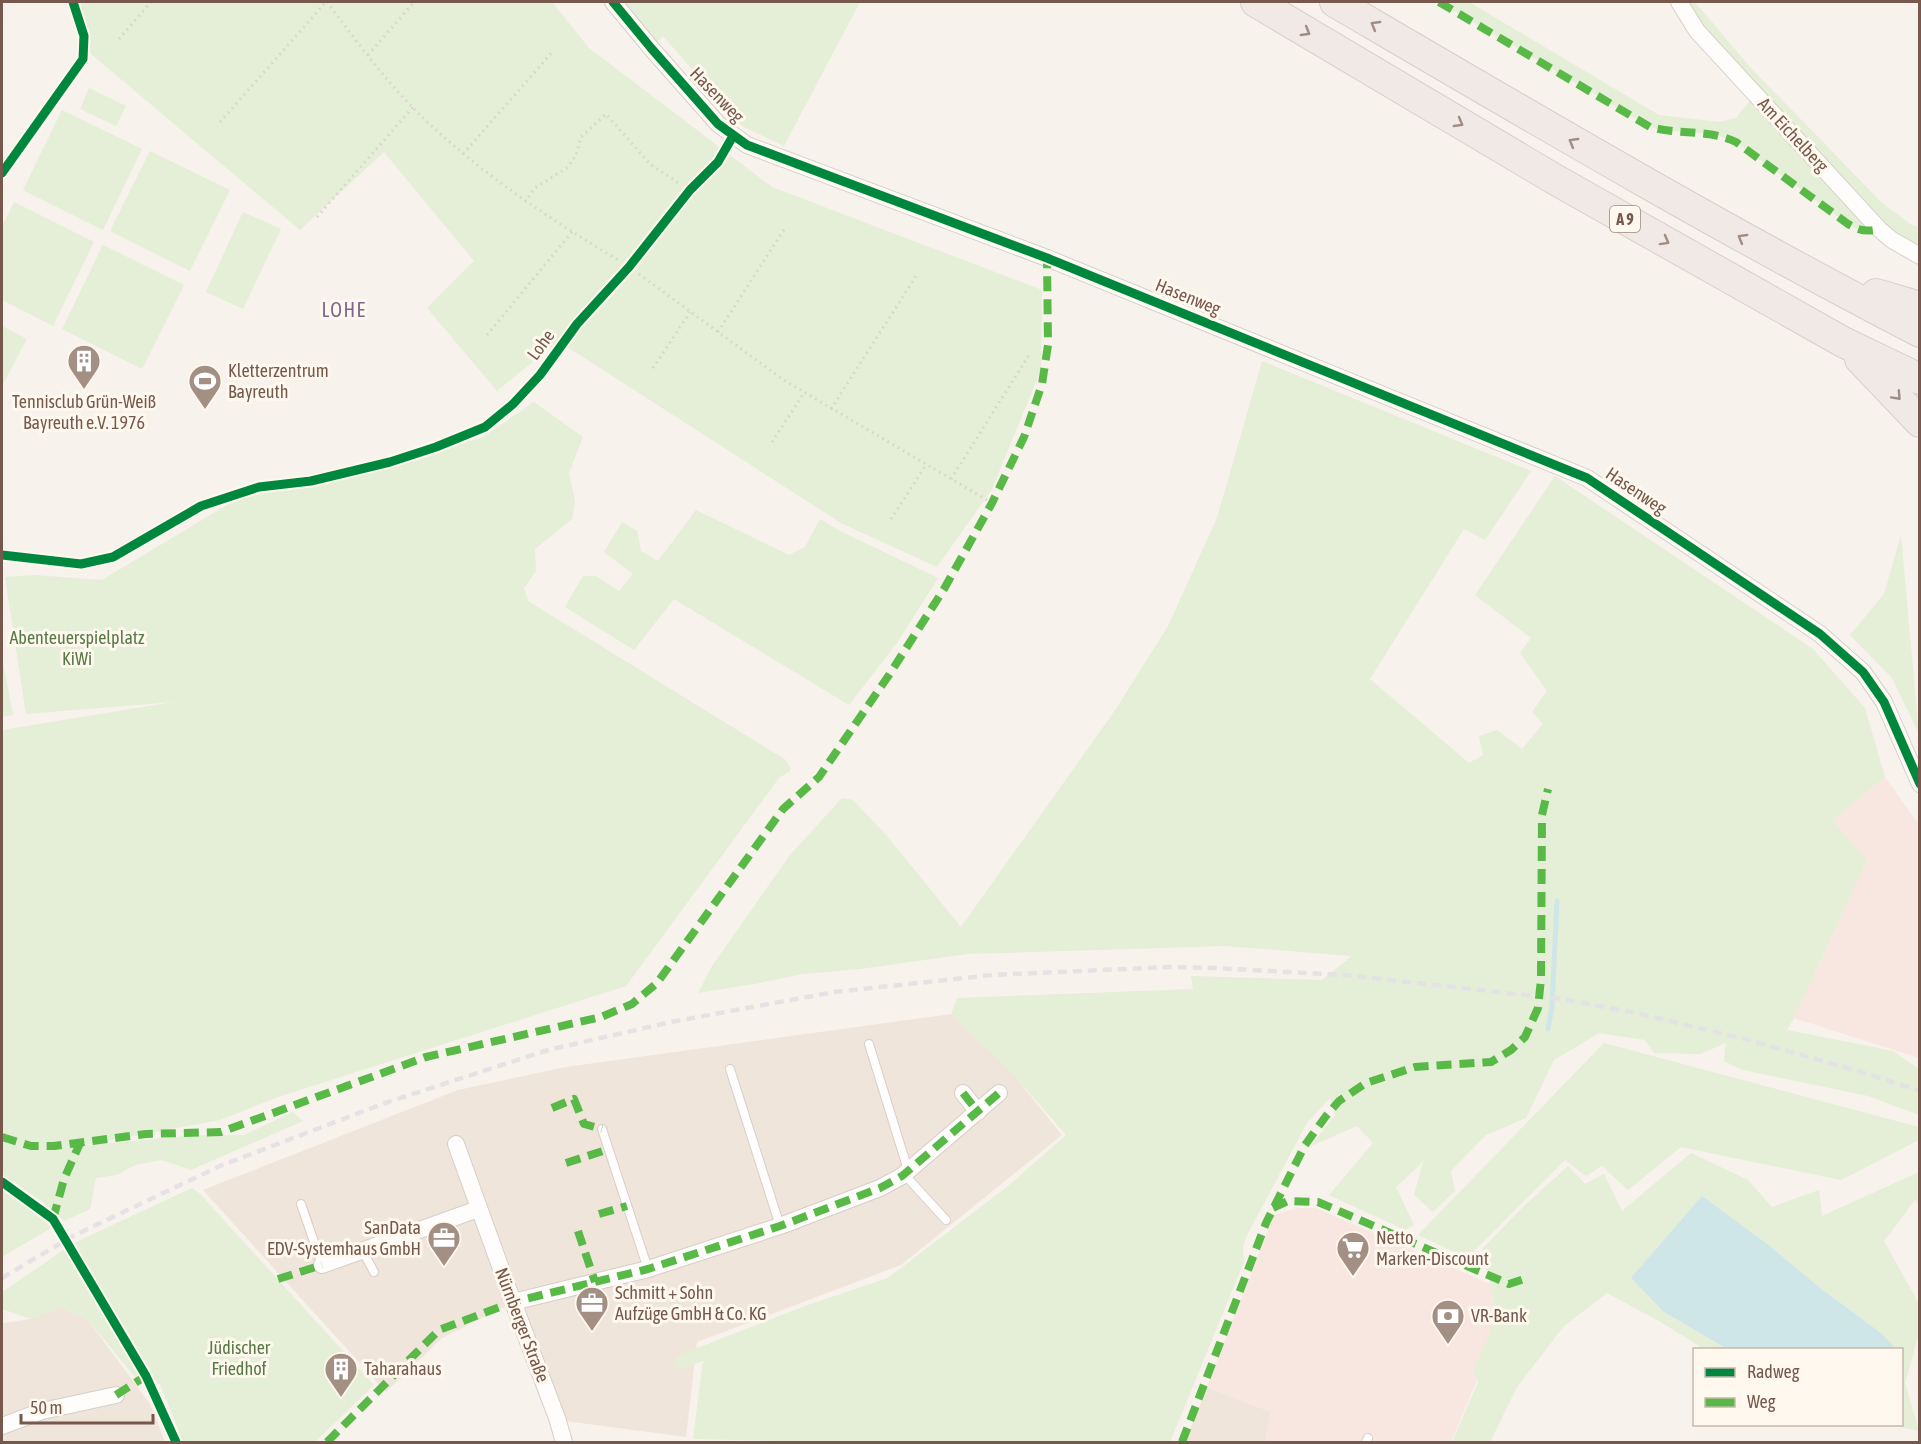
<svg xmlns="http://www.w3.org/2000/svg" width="1921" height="1444" viewBox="0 0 1921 1444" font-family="'Asap Condensed',sans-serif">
<rect width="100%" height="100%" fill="#f7f2ec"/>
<!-- residential -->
<path fill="#f0e5da" d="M951 1014 1013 1074 1062 1135 901 1265 697 1342 686 1437 558 1420 512 1303 442 1338 386 1392 203 1190 458 1090 566 1067Z
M61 1307 88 1320 150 1404 165 1442H2V1325L4 1323 31 1319Z
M1207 1387 1271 1412 1265 1442H1185Z"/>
<!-- commercial -->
<path fill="#f7e7e0" d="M1885 777 1919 825V1058L1794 1018 1867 860 1833 820Z
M1296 1208H1316L1490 1284 1497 1316 1473 1371 1477 1380 1451 1442H1265L1271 1412 1207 1387 1274 1215Z"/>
<!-- green -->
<path fill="#e5eed7" d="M75 2H552L589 48 772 187 1042 290 1041 370 992 489 937 567 841 523 558 341 497 391 427 308 474 261 384 152 300 230 91 54Z
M613 2H860L784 146 742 126 663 36 651 48Z
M1439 2H1469L1659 115 1719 122 1736 118 1755 94 1679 2H1695L1749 66 1882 203 1912 225 1919 227V256L1879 229C1867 232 1860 231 1848 224L1736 142C1709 129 1679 135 1650 127Z
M89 88 126 106 116 126 80 109Z
M62 110 142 149 103 230 23 190Z
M150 151 230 190 190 271 110 231Z
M14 202 94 242 53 326 2 300V226Z
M243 212 281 229 243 309 206 292Z
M103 245 184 285 142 369 62 329Z
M2 326 27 339 2 386Z
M1262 361 1531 471 1485 540 1464 529 1370 679 1469 763 1483 755 1479 736 1497 730 1522 749 1543 724 1532 712 1547 691 1520 653 1531 638 1475 595 1555 476 1813 649 1865 708 1885 777 1833 820 1867 860 1794 1018 1787 1030 1893 1051 1919 1069V1115L1868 1096 1743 1070 1724 1061 1726 1043 1700 1054 1654 1053 1645 1040 1599 1033 1554 1060 1526 1118 1486 1135 1451 1171 1455 1191 1433 1212 1414 1195 1423 1162 1396 1187 1414 1225 1405 1230 1329 1195 1373 1143 1357 1126 1311 1146 1335 1115 1330 1098 1307 1123 1246 1237 1243 1248 1244 1262 1170 1442H826L693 1439 703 1361 676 1370 677 1356 805 1306 888 1278 1008 1186 1066 1135 1013 1074 951 1014 957 998 1193 989 1191 976 1322 980 1352 956 1225 946 967 954 860 969 802 974 760 983 698 993 712 966 790 855 842 798 853 800 887 836 961 927 1116 709 1168 626 1217 518Z
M534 402 583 437 569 473 575 501 572 519 535 549 536 571 524 588 528 601 786 760 791 770 779 778 626 986 278 1097 220 1120 78 1146 197 1135H244L293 1112 303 1121 191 1170 162 1160 135 1165 117 1175 96 1178 90 1209 64 1221 43 1202 2 1174V730L174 702 26 714 5 577 34 575 102 580 237 499 387 467 483 437Z
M696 510 789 555 805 547 820 519 838 530 938 578 897 643 849 705 674 599 634 650 565 607 583 576H596L619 591 633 574 604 552 622 522 637 531 641 551 658 561Z
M1901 535 1919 734 1892 678 1850 635 1884 594Z
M2 656 13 715 2 717Z
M1604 1043 1919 1127V1140L1841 1180 1681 1147 1628 1190 1602 1166 1586 1176 1565 1160 1467 1258 1418 1235Z
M1691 1153 1748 1180 1772 1207 1819 1190 1822 1216 1919 1172V1205L1915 1200 1884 1241 1919 1304V1334L1905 1383 1919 1431 1891 1425 1902 1424V1350L1896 1349 1881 1333 1819 1287 1771 1247 1664 1312 1727 1349H1704L1659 1321 1607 1293 1564 1326 1517 1387 1490 1442H1452L1478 1382 1473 1371 1497 1316 1482 1249 1525 1205 1568 1166 1585 1184 1604 1174 1622 1211Z
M2 1188 32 1207 51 1228 2 1257Z
M192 1188 200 1194 374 1385 315 1442H183L160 1384 139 1382 88 1320 61 1307 31 1319 2 1309V1292L74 1243Z"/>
<!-- water -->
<path fill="#cee6e8" d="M1702 1196 1771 1247 1819 1287 1881 1333 1896 1349H1727L1664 1312 1631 1278Z"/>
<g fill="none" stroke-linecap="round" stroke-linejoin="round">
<!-- stream -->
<path stroke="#cee6e8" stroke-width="5" d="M1548 1029 1552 1006 1557 901"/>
<defs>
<path id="lane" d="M311 481 390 462 436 447 485 427 513 404 540 375 577 324 629 267 690 190 718 162 733 136
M869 1044 908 1170
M730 1069 780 1226
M602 1129 648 1269
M904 1174 946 1220
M301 1204 322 1265
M362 1250 374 1272
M1366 1442 1368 1438"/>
<path id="street" d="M613 2 651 48 718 124 747 145 1047 258 1587 478 1820 634 1863 672 1884 702 1920 784
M1679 2 1697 31 1879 229 1892 240 1920 256
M963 1093 978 1112
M456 1144 513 1302 557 1418 564 1442
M322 1265 478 1209
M513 1302 648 1269 780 1226 880 1188 902 1176 999 1093
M2 1426 42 1411 116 1395"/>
<path id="highway" d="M1256 2 1556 180 1843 342 1920 379
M1335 2C1528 115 1721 229 1920 332
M1876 294 1920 307
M1860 359 1920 422"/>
</defs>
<!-- lane casing -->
<use href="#lane" stroke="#d6cec8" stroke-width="10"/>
<!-- street casing -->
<use href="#street" stroke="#d6cec8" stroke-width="18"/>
<!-- highway casing -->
<use href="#highway" stroke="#d8cfca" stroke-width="32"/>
<!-- path -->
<path stroke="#dad2cf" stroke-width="3" stroke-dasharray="1.5 4.5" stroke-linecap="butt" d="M327 2C354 38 381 75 413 108 474 169 545 216 618 260
M119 39 151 2
M368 55 414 2
M220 122 326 2
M463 154 554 50
M525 202 535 188 568 167 576 155 581 137 606 114 650 164 680 184
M317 217 413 107
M639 274 782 379 992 503
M718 332 785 228
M487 335 572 232
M653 368 690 312
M831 409 918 273
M772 442 804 393
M951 479 1029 355
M891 519 926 465"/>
<!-- lane -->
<use href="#lane" stroke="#fefdfc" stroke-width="8"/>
<!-- street -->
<use href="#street" stroke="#fefdfc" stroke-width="16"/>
<!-- highway -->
<use href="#highway" stroke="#f1e9e5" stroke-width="30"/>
<!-- rail -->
<path stroke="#e5e2e5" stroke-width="4.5" stroke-dasharray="9 6" stroke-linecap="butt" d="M2 1278 73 1236 220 1166 385 1103 548 1050 671 1022 834 992 993 975 1169 967 1214 968 1344 975 1562 999 1636 1013 1745 1039 1858 1071 1920 1091"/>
<!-- quiet -->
<path stroke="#58b947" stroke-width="8" stroke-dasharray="15 8" stroke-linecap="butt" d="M1439 2 1650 127C1679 135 1709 129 1736 142L1848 224C1860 231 1867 232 1879 229
M963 1093 978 1112
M552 1108 574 1099 584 1124 602 1129
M2 1137 31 1146H54L146 1134 221 1132 426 1057 601 1017 632 1004 657 983 783 809 819 777 889 675 944 589 992 503 1024 437 1042 384 1048 345 1047 258
M566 1163 609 1149
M1273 1208 1288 1201 1318 1202 1509 1284 1524 1279
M599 1214 627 1206
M53 1219 64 1179 81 1141
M578 1231 595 1282
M278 1279 322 1265
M116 1395 146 1376
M327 1442 439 1330 513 1302 648 1269 780 1226 880 1188 902 1176 999 1093
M1182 1442 1266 1223 1305 1145 1326 1116 1339 1101 1366 1083 1415 1067 1491 1062 1511 1050 1525 1037 1538 1008 1541 979 1542 815 1548 789"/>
<defs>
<path id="cycleway" d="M613 2 651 48 718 124 747 145 1047 258 1587 478 1820 634 1863 672 1884 702 1920 784
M2 173 83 59 84 36 73 2
M2 555 81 564 113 557 201 506 259 487 311 481 390 462 436 447 485 427 513 404 540 375 577 324 629 267 690 190 718 162 733 136
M2 1182 53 1219 146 1376 176 1442"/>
</defs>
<!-- cycleway casing -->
<use href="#cycleway" stroke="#fff8ee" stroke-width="13"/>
<!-- cycleway -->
<use href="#cycleway" stroke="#00873e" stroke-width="9"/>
</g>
<!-- one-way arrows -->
<defs><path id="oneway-chevron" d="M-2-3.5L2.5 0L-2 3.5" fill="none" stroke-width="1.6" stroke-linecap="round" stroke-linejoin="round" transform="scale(1.5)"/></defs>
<g stroke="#a18b82">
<use href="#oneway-chevron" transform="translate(1375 25) rotate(-150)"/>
<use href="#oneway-chevron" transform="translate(1306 32) rotate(31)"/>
<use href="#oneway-chevron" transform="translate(1459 123) rotate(30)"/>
<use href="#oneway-chevron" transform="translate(1573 142) rotate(-150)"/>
<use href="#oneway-chevron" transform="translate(1742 238) rotate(-150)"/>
<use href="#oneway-chevron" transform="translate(1665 241) rotate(29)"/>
<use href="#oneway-chevron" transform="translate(1897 396) rotate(47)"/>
</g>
<!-- icons -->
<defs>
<symbol id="building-pin" viewBox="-11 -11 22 30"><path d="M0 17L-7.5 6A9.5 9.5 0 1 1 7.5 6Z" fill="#a38f84" stroke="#fff8ee"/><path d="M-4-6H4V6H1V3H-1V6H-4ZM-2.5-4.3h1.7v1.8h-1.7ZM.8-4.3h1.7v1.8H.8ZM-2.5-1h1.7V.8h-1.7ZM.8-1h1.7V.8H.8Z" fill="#fff"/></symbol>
<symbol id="stadium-pin" viewBox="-11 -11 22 30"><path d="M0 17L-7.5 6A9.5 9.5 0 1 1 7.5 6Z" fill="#a38f84" stroke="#fff8ee"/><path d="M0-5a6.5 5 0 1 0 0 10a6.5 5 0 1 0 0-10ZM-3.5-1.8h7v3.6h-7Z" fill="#fff"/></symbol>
<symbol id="office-pin" viewBox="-11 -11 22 30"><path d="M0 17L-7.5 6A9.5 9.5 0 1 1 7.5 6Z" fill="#a38f84" stroke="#fff8ee"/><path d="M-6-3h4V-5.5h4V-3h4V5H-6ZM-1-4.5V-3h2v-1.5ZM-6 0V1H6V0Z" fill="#fff"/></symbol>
<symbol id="supermarket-pin" viewBox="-11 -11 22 30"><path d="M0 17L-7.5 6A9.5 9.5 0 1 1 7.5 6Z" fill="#a38f84" stroke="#fff8ee"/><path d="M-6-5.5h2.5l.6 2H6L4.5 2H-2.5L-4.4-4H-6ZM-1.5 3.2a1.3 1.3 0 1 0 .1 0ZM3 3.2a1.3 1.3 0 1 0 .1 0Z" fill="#fff"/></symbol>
<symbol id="bank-pin" viewBox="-11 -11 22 30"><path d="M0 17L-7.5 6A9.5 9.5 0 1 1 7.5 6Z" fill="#a38f84" stroke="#fff8ee"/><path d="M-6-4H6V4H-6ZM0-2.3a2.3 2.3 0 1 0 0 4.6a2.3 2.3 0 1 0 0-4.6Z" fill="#fff"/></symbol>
</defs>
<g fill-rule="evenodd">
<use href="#building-pin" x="65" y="342" width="38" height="52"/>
<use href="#stadium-pin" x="186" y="362" width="38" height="52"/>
<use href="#office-pin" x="425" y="1219" width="38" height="52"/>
<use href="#supermarket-pin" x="1334" y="1229" width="38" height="52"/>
<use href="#office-pin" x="573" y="1284" width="38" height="52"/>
<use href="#bank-pin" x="1429" y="1297" width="38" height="52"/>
<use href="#building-pin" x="322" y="1350" width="38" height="52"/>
</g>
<g text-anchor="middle" stroke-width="6" stroke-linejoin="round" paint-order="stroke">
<!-- shield labels -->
<rect fill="#fff8ee" stroke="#9f897d" stroke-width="1.5" x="1610" y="206" width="30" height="26" rx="4.5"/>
<g font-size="16" font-weight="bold" fill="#76594c">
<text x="1625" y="225">A 9</text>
</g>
<!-- street labels -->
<g font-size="18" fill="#76594c" stroke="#fff8ee">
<text transform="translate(717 95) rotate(46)" y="6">Hasenweg</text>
<text transform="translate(1793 135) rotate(47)" y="6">Am Eichelberg</text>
<text transform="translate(1188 297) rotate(22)" y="6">Hasenweg</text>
<text transform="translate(541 345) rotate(-54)" y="6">Lohe</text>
<text transform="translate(1636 491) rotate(34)" y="6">Hasenweg</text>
<text transform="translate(522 1325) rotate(69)" y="6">Nürnberger Straße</text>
</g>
<!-- poi labels -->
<g font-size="18" fill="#76594c" stroke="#fff8ee" text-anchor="start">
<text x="228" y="377">Kletterzentrum<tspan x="228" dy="21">Bayreuth</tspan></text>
<text x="84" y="408" text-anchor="middle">Tennisclub Grün-Weiß<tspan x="84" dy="21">Bayreuth e.V. 1976</tspan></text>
<text x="421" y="1234" text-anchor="end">SanData<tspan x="421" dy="21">EDV-Systemhaus GmbH</tspan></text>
<text x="1376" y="1244">Netto<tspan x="1376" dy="21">Marken-Discount</tspan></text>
<text x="615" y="1299">Schmitt + Sohn<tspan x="615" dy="21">Aufzüge GmbH &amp; Co. KG</tspan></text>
<text x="1471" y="1322">VR-Bank</text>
<text x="364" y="1375">Taharahaus</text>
</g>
<!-- park labels -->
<g font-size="18" fill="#567b44" stroke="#fff8ee">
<text x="77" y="644">Abenteuerspielplatz<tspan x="77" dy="21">KiWi</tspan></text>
<text x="239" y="1354">Jüdischer<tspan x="239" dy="21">Friedhof</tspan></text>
</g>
<!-- neighbourhood labels -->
<g font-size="20" letter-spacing="1.5" fill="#806492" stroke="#fff8ee">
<text x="344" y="317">LOHE</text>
</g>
</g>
<!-- border -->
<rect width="1921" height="1444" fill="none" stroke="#76594c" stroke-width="6"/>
<!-- legend -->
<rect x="1693" y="1348" width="210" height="78" fill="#fff8ee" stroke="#c8b8ad" stroke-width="1.5"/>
<rect x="1705" y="1368" width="30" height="9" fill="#00873e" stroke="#c8b8ad" stroke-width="1.5"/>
<text x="1747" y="1378" font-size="18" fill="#76594c">Radweg</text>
<rect x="1705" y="1398" width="30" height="9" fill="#58b947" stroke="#c8b8ad" stroke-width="1.5"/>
<text x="1747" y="1408" font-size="18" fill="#76594c">Weg</text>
<!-- scale -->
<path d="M21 1414v9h132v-9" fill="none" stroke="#76594c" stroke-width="3"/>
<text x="30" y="1414" font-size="18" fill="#76594c" stroke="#fff8ee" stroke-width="4.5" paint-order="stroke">50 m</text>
</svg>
